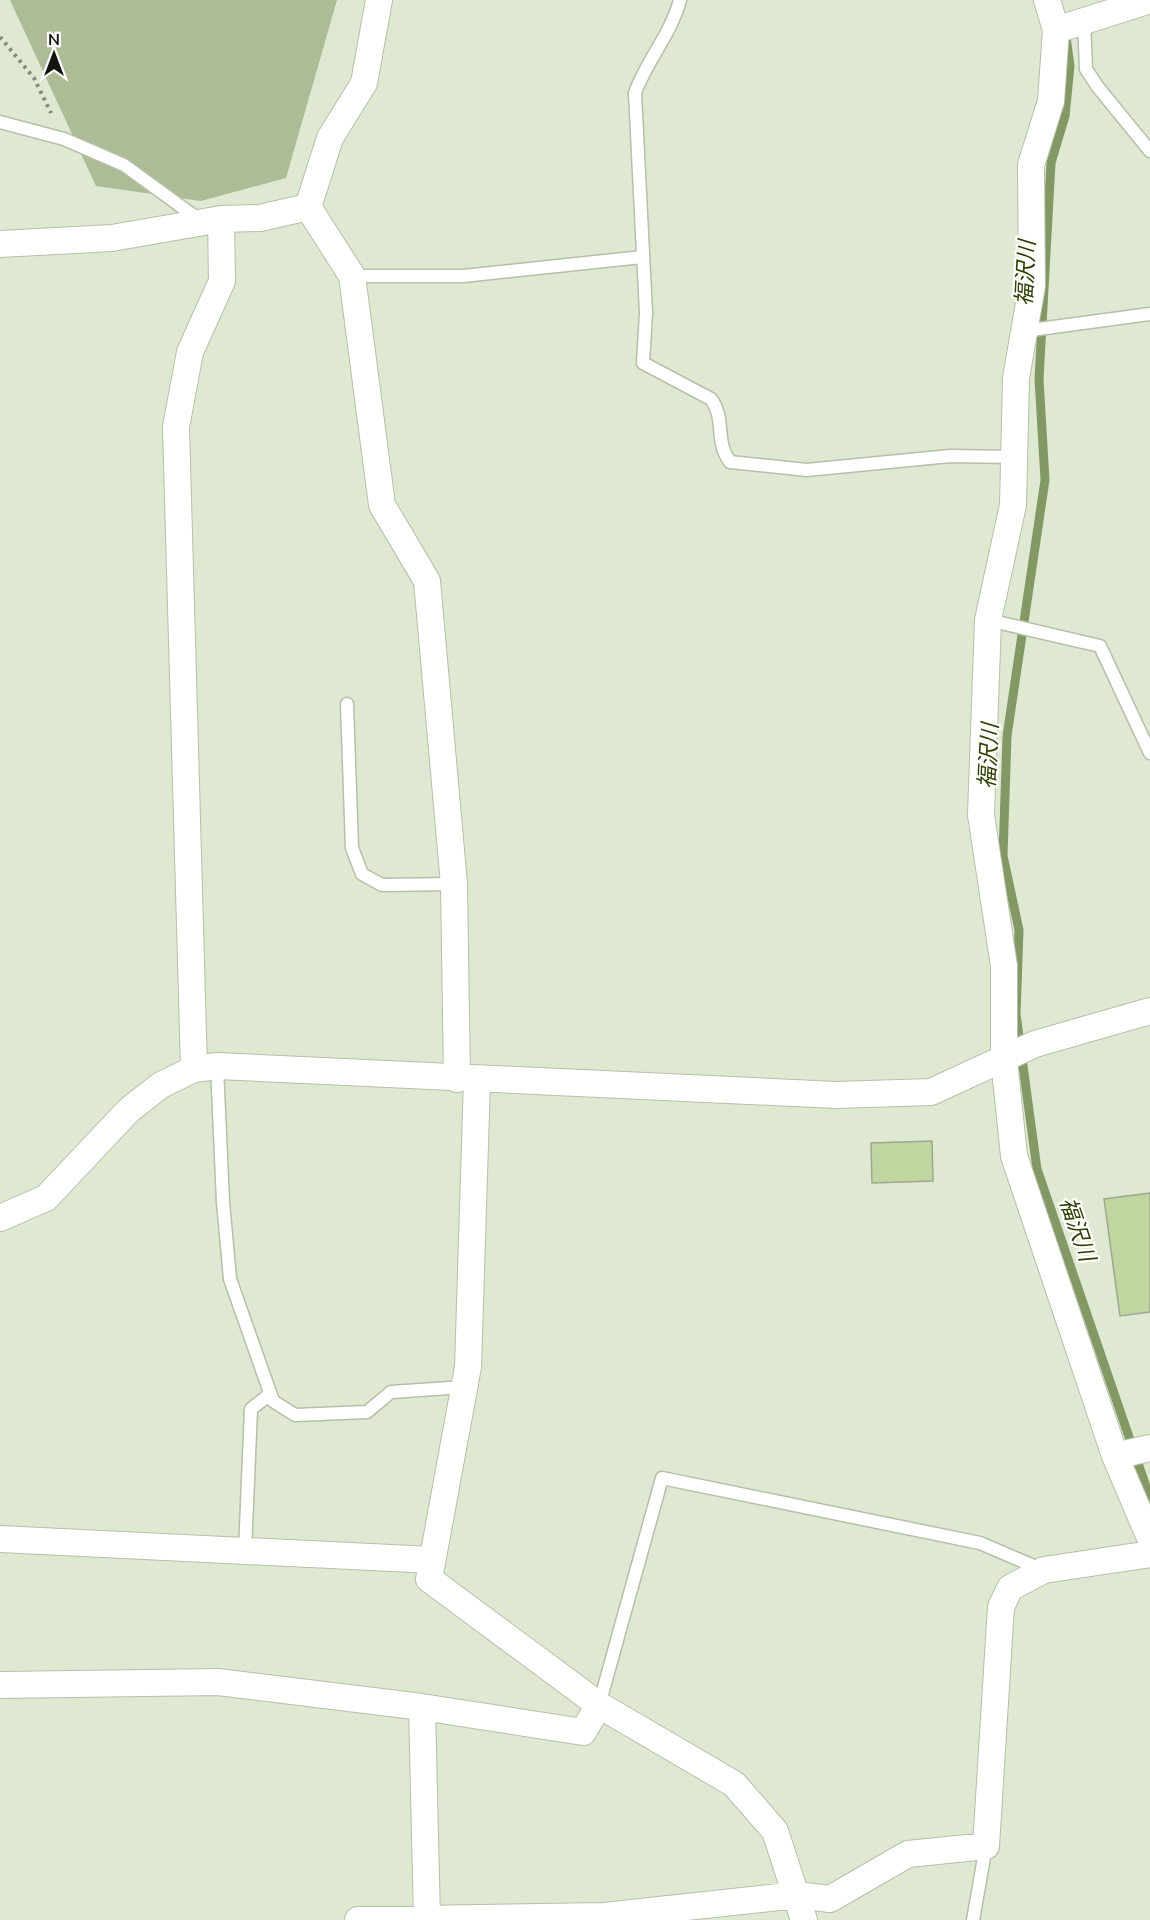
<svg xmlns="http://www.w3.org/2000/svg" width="1150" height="1920" viewBox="0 0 1150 1920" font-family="'Nunito Sans','Noto Sans JP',sans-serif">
<rect width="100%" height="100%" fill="#dfe9d2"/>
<!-- green -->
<path fill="#adbc97" d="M10 0H337L286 178 201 201 96 186Z"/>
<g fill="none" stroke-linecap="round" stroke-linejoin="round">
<!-- stream -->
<path stroke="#849865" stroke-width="9" d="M1066 37 1070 66 1065 116 1051 163 1039 379 1045 480 1007 736 1003 856 1019 930 1016 1014 1037 1169 1150 1498"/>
</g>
<!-- building -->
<path fill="#c0d5a0" stroke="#9ea791" stroke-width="1.5" d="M932 1141 933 1181 872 1183 871 1143Z
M1150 1193V1312L1120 1316 1104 1199Z"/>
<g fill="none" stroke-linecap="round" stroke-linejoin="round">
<defs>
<path id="service" d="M680 0C671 34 647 60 635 93L646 313 643 363 711 399C726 419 714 440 730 462L807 470 950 456 1014 457
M1084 21 1086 69 1097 86 1150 151
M0 122 64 139 124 165 201 221
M352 276H463L642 257
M1024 331 1150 314
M988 620 1100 646 1150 753
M347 704 352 848 362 874 382 885 454 884
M217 1066 223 1202 230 1279 273 1401 295 1415 367 1412 391 1392 464 1387
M245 1551 251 1409 270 1394
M599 1705 662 1478 980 1543 1043 1570
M973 1920 986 1846"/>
<path id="minor" d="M1047 0 1056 30 1051 101 1031 165 1032 286 1016 378 1013 505 988 620 981 815 1004 966V1060L1014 1156 1115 1456 1150 1538
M1056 30 1150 0
M308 207 352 276 382 505 427 581 454 884 457 1079
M308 207 330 138 364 83 379 0
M0 244 112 238 221 219 260 218 308 207
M194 1069 176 427 190 352 222 281 221 219
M477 1080 468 1367 429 1579 599 1705 734 1784 775 1831 804 1920
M0 1218 46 1198 129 1110 161 1085 194 1069 217 1066 836 1095 931 1092 1035 1044 1150 1011
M1115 1456 1150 1448
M0 1539 432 1560
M0 1685 218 1682 422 1707 583 1732 599 1705
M422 1707 427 1920
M358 1920 604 1916 797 1895 830 1899 908 1854 986 1846 1001 1607 1010 1588 1044 1570 1150 1554"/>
</defs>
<!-- service casing -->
<use href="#service" stroke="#b6bfa9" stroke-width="15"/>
<!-- minor casing -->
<use href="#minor" stroke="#b6bfa9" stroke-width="28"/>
<!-- path -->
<path stroke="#838a7a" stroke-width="4" stroke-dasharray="3 4.5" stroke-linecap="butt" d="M0 37 34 78 51 113"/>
<!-- service -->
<use href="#service" stroke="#fff" stroke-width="12"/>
<!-- minor -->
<use href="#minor" stroke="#fff" stroke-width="26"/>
</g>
<g text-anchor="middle" stroke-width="4.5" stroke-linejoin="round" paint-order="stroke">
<!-- water labels -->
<g font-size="22" font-style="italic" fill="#2f4004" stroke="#fff">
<text transform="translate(1025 273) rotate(-87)" y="8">福沢川</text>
<text transform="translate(988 756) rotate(-87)" y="8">福沢川</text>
<text transform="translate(1078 1229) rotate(71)" y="8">福沢川</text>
</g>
</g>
<!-- north arrow -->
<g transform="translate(54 54)" stroke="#ffffff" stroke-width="4.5" paint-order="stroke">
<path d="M0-4.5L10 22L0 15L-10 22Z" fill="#12150d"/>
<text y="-9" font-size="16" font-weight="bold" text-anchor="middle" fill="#12150d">N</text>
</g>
</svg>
